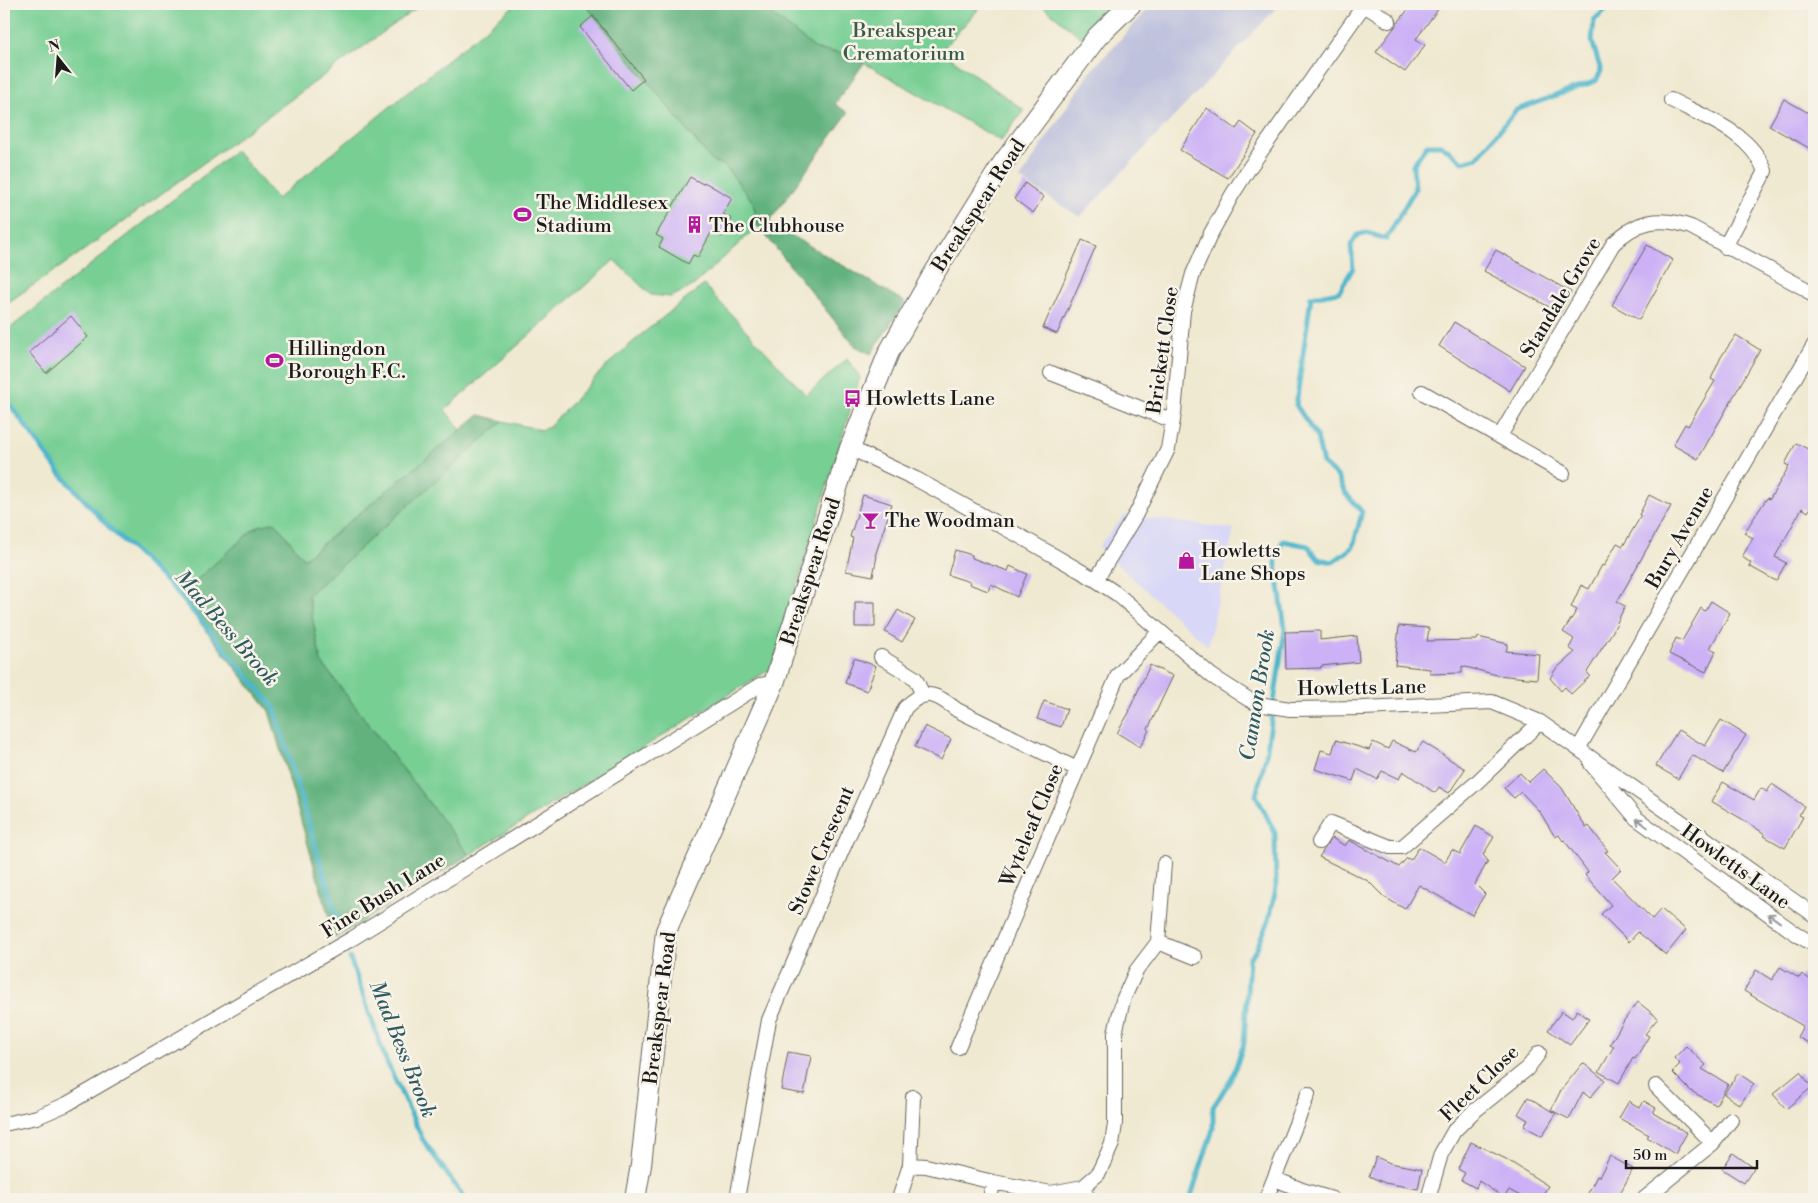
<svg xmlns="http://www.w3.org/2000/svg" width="1818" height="1203" viewBox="0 0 1818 1203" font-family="'Libre Bodoni',serif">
<rect width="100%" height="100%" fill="#f7f3e8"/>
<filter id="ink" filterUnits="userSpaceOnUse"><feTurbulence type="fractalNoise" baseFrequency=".02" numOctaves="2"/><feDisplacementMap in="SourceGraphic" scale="10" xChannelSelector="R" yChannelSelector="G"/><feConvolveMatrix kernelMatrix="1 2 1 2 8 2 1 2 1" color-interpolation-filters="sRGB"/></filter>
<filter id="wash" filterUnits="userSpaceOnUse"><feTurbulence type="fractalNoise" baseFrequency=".0096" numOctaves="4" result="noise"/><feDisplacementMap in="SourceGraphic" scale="20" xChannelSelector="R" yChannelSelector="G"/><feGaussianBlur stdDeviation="1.12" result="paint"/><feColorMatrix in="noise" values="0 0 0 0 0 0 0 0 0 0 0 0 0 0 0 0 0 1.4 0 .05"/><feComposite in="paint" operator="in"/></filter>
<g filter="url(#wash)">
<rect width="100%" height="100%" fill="#f0e9d1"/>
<!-- built -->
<path fill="#d8d7f8" d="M1125 515 1234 529 1208 646 1098 547Z"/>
<!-- industrial -->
<path fill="#bfc2dd" d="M1153 4H1280L1080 217 1020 179 1089 73Z"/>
<!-- green -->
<path fill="#78cf94" stroke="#4a7658" d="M4 4H422L69 261 4 305Z
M516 4H585L712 161 725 166 753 202 758 226 693 286 671 297 651 295 614 260 445 410 461 430 304 559 275 523 259 526 250 532 180 595 115 532 60 472 4 394V333L236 150 277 199Z
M759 4H983L941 51 1024 110 1001 141 864 63 843 53 817 50Z
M1040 4H1119L1082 38Z
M704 285 806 395 847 359 860 377 772 668 469 855 321 662 308 595 503 421 542 430 549 427 606 366 642 334Z"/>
<!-- forest -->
<path fill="#62b27e" stroke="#3f674d" d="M585 4H759L817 50 843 53 864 63 835 104 848 113 769 222 905 302 871 354 855 346 758 226 753 202 725 166 712 161Z
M479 415 503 421 308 595 321 662 469 855 335 938 269 711 179 596 250 532 259 526 275 522 304 559Z"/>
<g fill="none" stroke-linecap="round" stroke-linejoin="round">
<!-- stream -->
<path stroke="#4db6cb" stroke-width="5" d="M4 396 59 472 111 529 173 588 274 707 340 928
M350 958 385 1058 423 1140 465 1199
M1190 1199 1213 1129V1107L1232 1078 1244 1043 1249 959 1256 950 1269 920 1276 888 1275 833 1256 795 1266 756 1285 628 1275 558 1283 541 1308 546 1318 559 1333 562 1353 547 1362 512 1346 494 1337 476 1323 464 1317 437 1296 405 1311 297 1339 292 1353 268 1351 245 1357 235 1367 233 1386 239 1415 189 1413 165 1427 145H1441L1463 162 1477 158 1516 110 1596 81 1601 71 1592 41 1594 20 1613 4"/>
</g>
<g id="blocks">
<!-- building -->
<path fill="#ccb1f6" d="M1412 4H1442L1416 39 1425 45 1405 72 1376 52Z
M593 16 644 79 631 90 580 27Z
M1784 99 1814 116V138L1809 148 1769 126Z
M1207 108 1236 129 1241 122 1257 134 1228 178 1180 150Z
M690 177 703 184 704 182 732 198 723 214 732 219 722 237 712 231 698 257 693 255 688 264 659 247 663 239 656 235Z
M1025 183 1044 197 1033 213 1014 199Z
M1082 240 1096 246 1057 334 1043 328Z
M1647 245 1673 260 1639 320 1612 305Z
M1496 250 1571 292 1560 313 1484 271Z
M71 316 88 337 46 373 29 352Z
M1454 322 1525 366 1510 391 1439 346Z
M1736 335 1760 350 1698 459 1673 445 1685 424 1688 426 1715 381 1711 379 1721 357Z
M1796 443 1814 452V501L1808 512 1802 508 1775 557 1786 563 1776 581 1749 566 1751 563 1742 557 1753 538 1744 533 1767 498 1770 499 1789 466 1785 464Z
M863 495 892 504 875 556H877L873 576 846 571 853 538 850 537Z
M1649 495 1671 506 1617 602 1625 606 1613 631 1587 672 1590 676 1571 694 1565 687 1561 691 1550 678 1555 670 1575 652 1569 648 1574 639 1563 632 1577 610 1571 607 1581 585 1589 589 1602 565 1604 566 1617 543 1623 546 1641 516 1639 515Z
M955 550 972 555V558L1008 571 1010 566 1027 574 1017 597 991 584 988 591 969 584 970 582 948 575Z
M1711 601 1730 613 1710 648 1716 651 1706 672 1669 654 1676 638 1682 641 1701 608 1705 611Z
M855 602H875V627H855Z
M898 610 915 620 902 642 885 632Z
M1399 626 1429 628 1427 641 1477 640 1478 637 1508 644 1506 651 1539 654 1537 679 1497 675 1462 666V673L1430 674V669L1395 665Z
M1320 631V640L1357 636 1359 662 1321 666V668L1286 669 1285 632Z
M854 658 876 666 867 691 845 683Z
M1150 665 1173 676 1148 729 1149 730 1140 747 1117 733 1130 711 1129 710Z
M1044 701 1067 709 1061 727 1037 719Z
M1721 720 1746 735 1723 773 1692 755 1678 779 1656 766 1678 730 1705 746Z
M925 726 951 739 941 760 915 747Z
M1336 740 1369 750 1373 742 1388 749 1392 741 1416 752 1423 742 1465 769 1449 793 1439 787 1435 793 1403 771 1399 779 1382 771 1377 779 1357 769 1353 781 1315 769 1321 750 1332 753Z
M1543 769 1562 788 1586 828 1589 826 1608 851 1605 852 1621 869 1612 878 1652 919 1661 909 1686 930 1666 955 1638 932 1629 942 1601 914 1611 905 1585 875 1588 872 1564 840 1563 841 1559 835 1555 837 1540 812 1521 792 1514 798 1504 788 1520 773 1529 782Z
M1723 782 1754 800 1761 788 1767 792 1772 784 1804 806 1799 815 1803 817 1785 848 1764 836 1765 834 1742 819 1711 801Z
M1476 826 1494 837 1483 855 1488 861 1475 884 1485 894 1472 915 1419 885 1405 909 1384 897 1368 881 1319 857 1332 838 1345 846 1349 840 1399 867 1407 858 1411 860 1419 847 1445 862 1452 850 1460 854Z
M1780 967 1799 978 1802 974 1814 982V1046L1797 1037 1803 1026 1744 991 1756 970 1772 980Z
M1638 1002 1658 1018 1645 1034 1649 1036 1635 1059 1633 1058 1619 1083 1599 1072 1614 1046 1610 1044 1625 1019Z
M1577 1010 1589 1019 1570 1045 1548 1030 1562 1011 1572 1018Z
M1686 1046 1706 1065 1702 1069 1728 1084 1716 1105 1691 1091 1672 1072 1680 1064 1674 1058Z
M788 1052 811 1056 804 1094 781 1090Z
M1583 1063 1605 1080 1590 1098 1583 1092 1569 1119 1551 1110 1561 1090Z
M1800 1072 1812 1087 1786 1109 1773 1094Z
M1738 1073 1754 1084 1740 1105 1724 1094Z
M1528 1097 1556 1114 1542 1136 1524 1126 1528 1120 1518 1114Z
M1629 1101 1640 1108 1644 1101 1656 1108 1653 1113 1687 1133 1675 1154 1647 1137 1649 1135 1619 1118Z
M1471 1142 1506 1159 1548 1186 1540 1199H1526L1509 1190 1504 1198 1479 1181 1476 1188 1461 1180 1465 1173 1458 1169Z
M1733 1153 1754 1168 1744 1183 1722 1169Z
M1610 1156 1633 1169 1617 1199H1585L1597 1176 1599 1177Z
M1376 1157 1390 1163 1422 1169 1418 1189 1385 1183 1369 1176Z"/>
</g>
</g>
<g filter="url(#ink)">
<use href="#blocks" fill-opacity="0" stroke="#66645b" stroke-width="1"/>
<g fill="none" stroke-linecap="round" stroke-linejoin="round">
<defs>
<path id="street" d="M1671 100C1706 118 1750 132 1765 171L1725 247
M1051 373 1173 421
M1422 392 1563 473
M1500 436 1613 244C1637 220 1660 216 1691 227L1804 288 1814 296
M850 448 916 479 1025 539 1096 580 1117 594 1212 676 1248 699 1258 704 1290 709 1363 708 1492 702 1540 722 1814 915
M1096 580 1136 514 1168 449 1174 414 1183 311 1193 274 1210 235 1232 195 1250 167 1364 5 1389 21
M881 657 915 678 923 695
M1578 749 1814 345
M1591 764 1636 818 1792 931 1814 945
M1319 842 1331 823 1390 847H1402L1476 783 1540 722
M1158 942 1195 957
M958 1047 1118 675 1160 631
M1656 1086 1713 1143
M4 1124 37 1117 67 1104 353 938 760 685 774 683
M910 1165 926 1166 993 1182 1051 1193 1083 1187 1098 1174 1112 1144 1115 1124V1033L1123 1000 1136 971 1158 942 1164 864
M1275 1179 1302 1190 1332 1199
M1083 1187 1088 1199
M737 1199 769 1020 840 855 905 708C925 687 936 694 957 710L1077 769
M899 1199 910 1165 913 1097
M990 1199 993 1182
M1266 1199 1308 1094
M1428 1199 1441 1154 1454 1131 1472 1113 1527 1069 1539 1053
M1644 1199 1713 1143 1731 1120"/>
<path id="secondary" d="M635 1199 641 1165 666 931 774 683 850 448 889 352 933 275 1003 163 1097 37 1131 4"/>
</defs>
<!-- street casing -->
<use href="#street" stroke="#66645b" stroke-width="16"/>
<!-- secondary casing -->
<use href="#secondary" stroke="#66645b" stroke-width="22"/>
<!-- street -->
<use href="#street" stroke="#fff" stroke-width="14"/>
<!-- secondary -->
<use href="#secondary" stroke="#fff" stroke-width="20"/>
</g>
<!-- one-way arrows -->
<defs><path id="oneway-shaft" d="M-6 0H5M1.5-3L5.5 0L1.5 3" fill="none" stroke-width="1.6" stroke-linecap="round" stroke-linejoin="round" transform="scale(1.25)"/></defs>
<g stroke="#999">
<use href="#oneway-shaft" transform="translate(1642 823) rotate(-143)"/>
<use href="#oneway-shaft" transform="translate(1774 918) rotate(-144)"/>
</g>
</g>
<!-- icons -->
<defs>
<symbol id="stadium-bare" viewBox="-9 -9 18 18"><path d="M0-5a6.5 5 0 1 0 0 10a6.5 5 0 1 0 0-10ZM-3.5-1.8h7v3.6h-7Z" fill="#b5179e" stroke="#f7f3e8" stroke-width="2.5" paint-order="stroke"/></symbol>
<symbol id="building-bare" viewBox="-9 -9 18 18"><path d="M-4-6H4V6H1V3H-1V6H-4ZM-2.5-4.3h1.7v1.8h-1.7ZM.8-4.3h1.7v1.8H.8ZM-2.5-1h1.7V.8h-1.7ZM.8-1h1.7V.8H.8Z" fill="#b5179e" stroke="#f7f3e8" stroke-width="2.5" paint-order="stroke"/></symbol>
<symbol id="bus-bare" viewBox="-9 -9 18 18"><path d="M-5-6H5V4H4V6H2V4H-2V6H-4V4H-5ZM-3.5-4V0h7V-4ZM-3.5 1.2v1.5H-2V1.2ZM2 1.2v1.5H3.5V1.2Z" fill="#b5179e" stroke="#f7f3e8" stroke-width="2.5" paint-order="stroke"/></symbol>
<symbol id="bar-bare" viewBox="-9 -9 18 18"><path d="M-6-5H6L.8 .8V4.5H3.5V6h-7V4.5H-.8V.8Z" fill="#b5179e" stroke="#f7f3e8" stroke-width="2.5" paint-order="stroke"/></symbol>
<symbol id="shop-bare" viewBox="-9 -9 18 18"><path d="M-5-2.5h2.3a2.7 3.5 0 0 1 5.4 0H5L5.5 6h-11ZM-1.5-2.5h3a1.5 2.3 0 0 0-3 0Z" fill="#b5179e" stroke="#f7f3e8" stroke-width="2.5" paint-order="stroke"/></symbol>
</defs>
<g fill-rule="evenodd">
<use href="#stadium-bare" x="510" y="202" width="25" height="25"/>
<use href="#building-bare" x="682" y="212" width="25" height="25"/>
<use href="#stadium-bare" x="262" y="348" width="25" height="25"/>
<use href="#bus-bare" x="840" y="386" width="25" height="25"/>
<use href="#bar-bare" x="858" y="508" width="25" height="25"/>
<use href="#shop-bare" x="1174" y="548" width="25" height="25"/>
</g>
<g text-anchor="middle" stroke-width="5" stroke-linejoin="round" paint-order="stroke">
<!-- park labels -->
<g font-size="20" fill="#3c5b46" stroke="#f7f3e8">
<text x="904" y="37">Breakspear<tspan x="904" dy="23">Crematorium</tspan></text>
</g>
<!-- poi labels -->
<g font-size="20" fill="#1c1c1c" stroke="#f7f3e8" text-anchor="start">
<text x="536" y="209">The Middlesex<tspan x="536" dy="23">Stadium</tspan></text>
<text x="709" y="232">The Clubhouse</text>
<text x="288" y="355">Hillingdon<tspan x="288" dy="23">Borough F.C.</tspan></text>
<text x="866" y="405">Howletts Lane</text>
<text x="885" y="527">The Woodman</text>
<text x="1201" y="557">Howletts<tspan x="1201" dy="23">Lane Shops</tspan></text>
</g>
<!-- street labels -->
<g font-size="20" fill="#1c1c1c" stroke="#f7f3e8">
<text transform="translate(978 205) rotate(-57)" y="7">Breakspear Road</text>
<text transform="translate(1560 297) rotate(-59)" y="7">Standale Grove</text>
<text transform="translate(1162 350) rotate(-82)" y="7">Brickett Close</text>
<text transform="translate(1679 537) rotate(-60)" y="7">Bury Avenue</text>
<text transform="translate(810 571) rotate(-72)" y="7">Breakspear Road</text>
<text transform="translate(1362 687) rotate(-1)" y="7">Howletts Lane</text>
<text transform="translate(1031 825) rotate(-67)" y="7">Wyteleaf Close</text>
<text transform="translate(821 850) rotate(-67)" y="7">Stowe Crescent</text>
<text transform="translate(1736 866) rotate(36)" y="7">Howletts Lane</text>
<text transform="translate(383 895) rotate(-32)" y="7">Fine Bush Lane</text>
<text transform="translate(659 1008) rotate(-83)" y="7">Breakspear Road</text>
<text transform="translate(1479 1083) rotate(-44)" y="7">Fleet Close</text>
</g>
<!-- water labels -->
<g font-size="21" font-style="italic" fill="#305a62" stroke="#f7f3e8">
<text transform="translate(227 628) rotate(49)" y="7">Mad Bess Brook</text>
<text transform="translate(1257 695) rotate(-81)" y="7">Cannon Brook</text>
<text transform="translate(403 1049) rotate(68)" y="7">Mad Bess Brook</text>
</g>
</g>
<!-- margin -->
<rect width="1818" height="1203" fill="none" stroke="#f7f3e8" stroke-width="20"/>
<!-- north arrow -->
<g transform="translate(58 58) rotate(343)" stroke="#f7f3e8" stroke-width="4" paint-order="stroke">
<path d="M0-4L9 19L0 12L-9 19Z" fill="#1c1c1c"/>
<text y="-8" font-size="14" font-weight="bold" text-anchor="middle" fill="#1c1c1c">N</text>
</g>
<!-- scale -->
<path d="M1626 1160v8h131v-8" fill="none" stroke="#1c1c1c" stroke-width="2.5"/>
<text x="1633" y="1160" font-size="15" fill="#1c1c1c" stroke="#f7f3e8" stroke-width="4" paint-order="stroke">50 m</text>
</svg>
